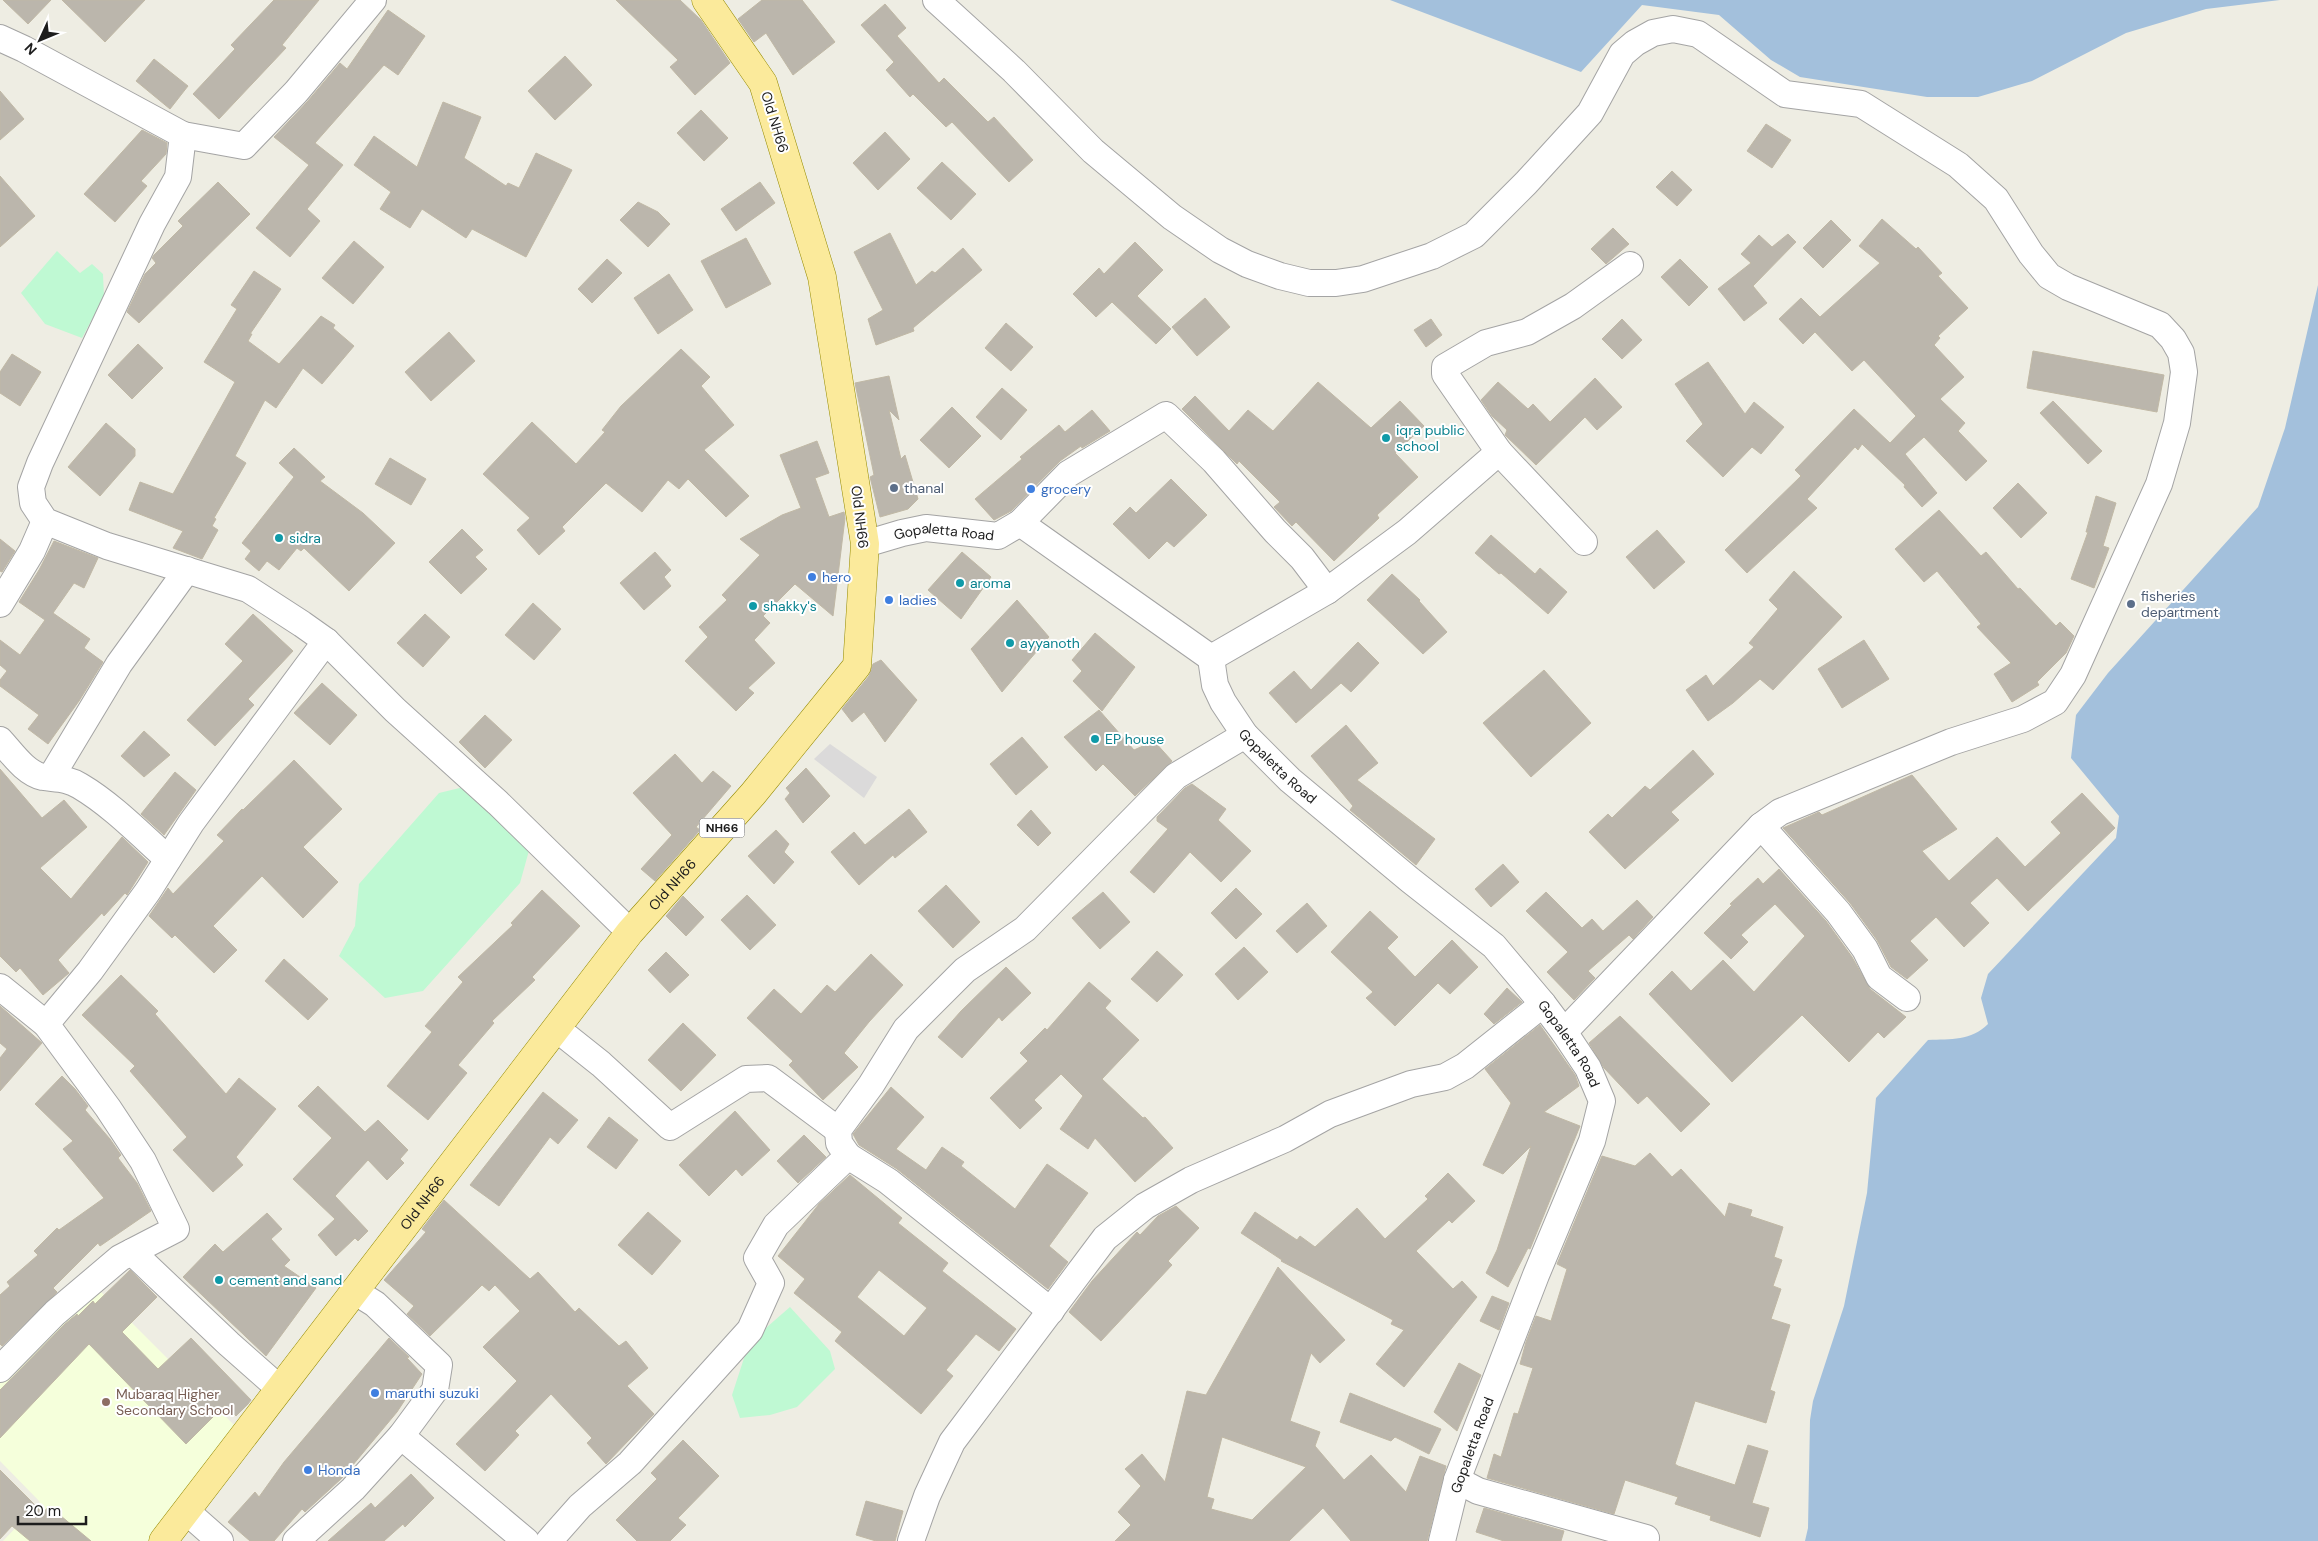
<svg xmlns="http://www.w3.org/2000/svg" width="2318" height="1541" viewBox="0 0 2318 1541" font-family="'DM Sans',sans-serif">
<rect width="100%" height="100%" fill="#eeede3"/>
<!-- residential -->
<path fill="#dbdada" d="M830 744 877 777 864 798 814 759Z"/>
<!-- education -->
<path fill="#f5ffdb" d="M94 1285 237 1428 152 1541H3L40 1502 0 1461V1377Z"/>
<!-- park -->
<path fill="#bff9d3" d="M57 251 80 273 92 264 103 274 104 297 82 338 45 324 21 293Z
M468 786 530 847 520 883 423 991 385 998 339 956 355 926 359 884 439 793Z
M790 1307 830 1351 835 1369 797 1407 770 1415 740 1418 732 1395 746 1352 767 1327Z"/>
<!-- water -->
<path fill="#a3c0dc" d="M1390 0H2280L2206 9 2126 33 2032 81 1978 97H1927L1800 77 1771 60 1719 15 1642 5 1581 72Z
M2318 285V1541H1805L1808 1528 1810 1420 1813 1401 1844 1306 1867 1193 1876 1098 1928 1040C1951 1039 1971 1041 1988 1024L1981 998 1988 974 2116 838 2119 816 2071 758 2076 715 2108 673 2258 507 2285 428Z"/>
<!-- building -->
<path fill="#bbb6ac" stroke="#c0b8a5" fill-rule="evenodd" d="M3 0H51L28 24Z
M62 0H145L105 42Z
M274 0H319L282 45 286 48 219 119 193 94 235 49 231 45Z
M616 0H680L701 20 730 63 695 95 670 67 678 60Z
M762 0H802L835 42 793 75 766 33 754 42 738 19Z
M885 4 906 28 897 36 939 83 944 78 988 122 994 117 1033 160 1009 182 952 122 946 127 913 94 910 97 886 70 894 62 861 25Z
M388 10 425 36 398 75 384 65 315 143 343 165 307 209 320 221 290 257 256 228 309 165 274 137 307 102 340 63 347 69Z
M565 56 592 85 555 120 528 91Z
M154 59 188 86 170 109 136 81Z
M0 91 24 119 0 140Z
M443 102 481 117 464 158 506 186 508 183 519 188 536 153 572 170 526 257 472 229 466 238 422 209 410 228 380 209 391 192 354 165 374 136 417 167Z
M701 110 728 138 704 161 677 133Z
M1766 124 1791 140 1772 168 1747 151Z
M142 130 167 143 166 154 141 181 147 186 115 222 84 194Z
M885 132 910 159 878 190 853 163Z
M942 162 976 194 951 220 917 188Z
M1672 171 1692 190 1677 206 1656 187Z
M0 176 35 216 0 247Z
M218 182 250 214 139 323 127 312 145 274 156 263 152 258 154 255 183 226 178 221Z
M760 182 775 203 736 231 721 209Z
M638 202 658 212 670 224 648 247 620 220Z
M1882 219 1916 249 1918 247 1942 273 1938 276 1968 308 1938 336 1940 338 1934 345 1964 377 1940 399 1965 423 1958 431 1987 461 1966 481 1924 437 1905 454 1937 493 1922 507 1904 487 1905 485 1862 444 1858 450 1855 447 1807 499 1817 508 1747 573 1725 550 1801 476 1795 470 1854 409 1890 443 1916 416 1864 360 1852 371 1815 332 1803 344 1779 319 1801 298 1820 317 1880 263 1859 246Z
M1831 220 1851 240 1823 268 1803 248Z
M1613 228 1629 244 1606 264 1591 249Z
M890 233 916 285 932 271 935 273 963 248 982 270 913 328 914 331 876 345 868 319 883 310 854 252Z
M1788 234 1796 242 1753 286 1767 303 1744 321 1718 289 1751 263 1741 254 1759 235 1772 247Z
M746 238 771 284 726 308 701 261Z
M354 241 384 267 353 304 322 278Z
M1135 242 1163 270 1137 296 1171 329 1156 344 1112 302 1096 317 1073 294 1099 268 1104 274Z
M607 259 622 273 592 303 578 289Z
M1680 259 1708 287 1689 306 1661 277Z
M254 271 281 289 250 334H252L248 341 279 364 321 316 335 325 333 328 354 346 322 384 303 368 276 408 265 400 235 456 246 463 214 518 216 519 212 526 218 530 202 559 173 548 183 531 129 510 140 482 173 494 235 382 204 362 237 309 231 305Z
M669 274 693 310 658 334 634 298Z
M1205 298 1230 327 1197 356 1172 327Z
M1431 319 1442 335 1426 347 1414 330Z
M1622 319 1642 340 1622 359 1602 339Z
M1006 323 1033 347 1011 371 985 348Z
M449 332 475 361 431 401 405 372Z
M138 344 163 368 132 399 108 375Z
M681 349 710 377 701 386 734 425 704 450 749 496 726 517 688 479 679 489 668 480 642 512 606 483 562 527 565 531 539 555 517 530 530 518 483 474 532 422 576 464 605 432 602 430 621 406Z
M2033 351 2164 375 2157 412 2027 388Z
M12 354 41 372 20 406 0 393V372Z
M1708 362 1745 414 1754 402 1784 427 1761 454 1752 447 1723 477 1686 441 1703 424 1675 384Z
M889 376 899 420 889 410 901 459 905 455 918 499 908 509 880 517 870 477 874 475 855 383Z
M1595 378 1622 407 1597 430 1585 417 1536 465 1505 435 1507 430 1492 416 1481 400 1498 382 1528 409 1533 404 1550 422Z
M1318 382 1371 428 1400 401 1424 426 1395 453 1418 477 1377 515 1379 518 1334 561 1296 522 1292 526 1274 507 1280 502 1239 461 1237 464 1182 409 1195 396 1229 431 1248 410 1273 431Z
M1002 388 1027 410 1001 440 976 417Z
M2053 401 2102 451 2088 464 2040 413Z
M952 407 981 436 949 468 920 440Z
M1092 410 1110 431 1082 448 1081 446 1060 461 1011 511 994 520 975 499 1022 459 1020 457 1059 425 1065 432Z
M106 423 135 449V456L100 496 68 467Z
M817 441 829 473 815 478 829 517 844 512 845 518 833 616 795 584 763 616 770 623 754 640 775 663 748 688 754 693 736 711 685 661 708 637 699 627 727 600 722 595 760 555 740 539 782 515 801 508 780 455Z
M294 448 325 477 320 481 363 513 395 543 349 591 304 548 301 551 297 548 279 570 267 561 259 571 245 559 251 551 242 543 294 477 279 463Z
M390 458 426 479 411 505 375 484Z
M1171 479 1207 515 1174 547 1167 541 1149 559 1113 524 1130 507 1136 513Z
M2018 483 2047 513 2021 538 1993 508Z
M2096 496 2116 503 2103 546 2109 548 2094 588 2071 579 2088 532H2086Z
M1939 510 1981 556 1986 552 2018 589 2020 588 2056 626 2060 622 2074 636 2066 653 2037 682 2039 685 2012 702 1994 674 2011 663 1977 627 1981 624 1937 571 1924 582 1895 549Z
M462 529 483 550 475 557 487 569 461 594 429 562Z
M1657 530 1685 562 1654 589 1626 557Z
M1491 535 1535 574 1540 568 1567 592 1548 614 1501 573 1499 574 1475 553Z
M0 539 15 551 2 572 0 571Z
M54 541 98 558 84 588 74 583 53 613 90 639 84 648 103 662 79 701 48 744 28 729 39 715 0 686V680L7 671 0 665V640L20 655 45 620 19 602 39 570Z
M655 552 671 570 664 577 671 586 644 610 620 583Z
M962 552 991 577 961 619 928 590Z
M1794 571 1842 617 1773 690 1760 679 1733 703 1708 721 1686 690 1706 675 1713 686 1754 647 1749 643 1778 609 1769 600Z
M1392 574 1420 600 1419 601 1447 632 1423 654 1367 600Z
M1017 600 1049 637 1002 692 971 649Z
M533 603 561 629 534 660 505 635Z
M253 614 293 651 248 699 254 705 215 746 187 720 243 661 225 644Z
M425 614 450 637 423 667 397 643Z
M1095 633 1135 667 1102 711 1073 681 1082 671 1072 660Z
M1864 640 1889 679 1842 708 1818 669Z
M1358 642 1379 663 1351 692 1341 683 1296 723 1269 693 1294 671 1311 690Z
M881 660 917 700 885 742 864 712 852 722 842 709 869 676 873 664Z
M1544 670 1591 723 1531 777 1483 723Z
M322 683 357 715 330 745 294 713Z
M1099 710 1134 750 1154 741 1172 761 1135 796 1103 764 1096 771 1064 737Z
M485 715 512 740 485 768 459 742Z
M1346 725 1378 763 1357 780 1435 839 1416 865 1350 810 1353 806 1311 756Z
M144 731 170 755 144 777 121 756Z
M1022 737 1048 767 1016 795 990 764Z
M1693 750 1714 774 1671 812 1679 820 1625 869 1589 832 1608 814 1612 818 1645 786 1650 790Z
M675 754 702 783 713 771 731 786 696 827 700 830 655 881 641 869 672 835 633 793Z
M294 760 342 809 303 847 338 882 303 918 262 876 213 926 237 950 214 973 175 935 172 938 149 916 168 888 173 894 224 841 217 835 242 809 243 810Z
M806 768 830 796 803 823 785 799 790 793 786 788Z
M0 769 42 818 64 800 87 827 40 868 71 899 122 837 148 862 127 895 125 893 104 916 102 913 58 960 69 973 43 995 20 968 16 972 0 956Z
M175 772 196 790 164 835 141 814Z
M1912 775 1957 829 1922 851 1949 881 1997 837 2025 867 2061 833 2051 822 2082 793 2115 828 2028 911 1997 878 1970 903 1989 923 1964 947 1936 917 1910 941 1928 960 1907 979 1891 967 1877 940 1850 903 1783 828 1819 812 1822 815Z
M1192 784 1226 809 1218 820 1251 851 1221 882 1190 852 1154 893 1130 872 1168 829 1157 821V817L1185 788Z
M909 809 927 832 895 858 893 855 859 885 831 852 854 832 865 845Z
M1031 810 1051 833 1038 846 1017 825Z
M776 830 789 844 784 852 794 862 774 884 748 856Z
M1503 864 1519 882 1491 907 1475 889Z
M1779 869 1826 921 1852 957 1870 989 1906 1017 1884 1038 1878 1032 1849 1062 1802 1015 1732 1082 1649 994 1672 971 1691 991 1723 960 1754 992 1805 936 1775 904 1741 935 1748 942 1731 959 1704 933 1732 905 1730 904 1758 878 1763 884Z
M946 885 980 922 953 948 918 911Z
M1236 888 1262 914 1236 939 1211 913Z
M542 890 580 926 532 977 535 980 492 1021 494 1023 458 1065 467 1073 428 1120 387 1086 432 1032 425 1026 463 982 458 977 513 925 511 923Z
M1103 892 1130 922 1100 949 1072 918Z
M1546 892 1582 928 1592 919 1603 931 1637 900 1653 917 1633 939 1629 935 1588 971 1595 978 1574 1000 1547 972 1568 952 1526 911Z
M747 895 776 925 750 950 721 920Z
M683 896 704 917 686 936 666 916Z
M1307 903 1327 926 1297 953 1276 931Z
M1370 911 1398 937 1387 948 1415 977 1452 940 1478 967 1450 994 1438 983 1395 1026 1366 998 1373 992 1331 952Z
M1244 947 1268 972 1238 1000 1215 974Z
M1157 951 1183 975 1157 1002 1131 979Z
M666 952 689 975 670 993 648 970Z
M871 954 903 985 869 1022 844 1053 858 1067 823 1100 789 1065 793 1061 747 1018 774 989 801 1014 827 985 835 992Z
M284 959 328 999 308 1020 265 981Z
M1006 967 1031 993 1002 1021 999 1017 962 1058 938 1037 961 1011Z
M121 975 158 1011 155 1014 226 1094 239 1078 276 1109 236 1157 243 1165 213 1192 173 1150 187 1137 130 1071 135 1066 82 1015Z
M1089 982 1111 1001 1105 1008 1139 1040 1102 1079 1143 1118 1145 1117 1173 1148 1135 1182 1095 1138 1088 1149 1060 1129 1083 1096 1061 1074 1034 1100 1042 1108 1020 1129 990 1098 1028 1061 1020 1053 1045 1028 1047 1030Z
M1507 988 1522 1002 1494 1024 1484 1014Z
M0 1006 42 1043 0 1091V1058L7 1049 0 1043Z
M1620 1016 1710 1104 1681 1132 1647 1096 1638 1104 1604 1068 1589 1043Z
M683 1023 716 1055 681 1091 648 1060Z
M1540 1025 1575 1075 1579 1086 1544 1112 1580 1126 1530 1249 1528 1248 1508 1287 1486 1273 1497 1250 1531 1146 1503 1174 1483 1165 1511 1103 1485 1069Z
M62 1076 75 1089 88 1106 85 1110 110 1139 121 1155 118 1158 137 1183 151 1211 100 1246 98 1243 53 1288 57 1292 2 1346 0 1344V1295L10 1286 7 1282 38 1255 34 1251 57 1228 59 1230 104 1198 63 1149 73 1141 35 1104Z
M318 1086 365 1132 378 1120 408 1150 400 1159 404 1163 387 1180 368 1160 335 1196 368 1231 358 1241 355 1238 336 1256 318 1235 335 1219 293 1179 332 1138 298 1106Z
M891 1087 924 1117 896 1149 926 1170 942 1147 964 1162 961 1166 1015 1209 1047 1164 1088 1193 1049 1246 1068 1262 1048 1289 897 1169 859 1145 853 1134Z
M543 1092 578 1120 558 1144 550 1137 499 1206 470 1185Z
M735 1111 770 1150 742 1176 736 1169 709 1196 679 1165Z
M609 1117 638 1140 616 1169 587 1147Z
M804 1135 826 1157 798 1183 777 1161Z
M1650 1153 1672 1177 1681 1169 1725 1217 1729 1203 1752 1210 1750 1216 1783 1227 1774 1257 1782 1260 1773 1286 1781 1289 1771 1319 1790 1325 1770 1390 1775 1392 1766 1423 1695 1401 1675 1464 1678 1466 1735 1485 1748 1445 1768 1451 1752 1503 1769 1508 1760 1537 1710 1520 1711 1516 1675 1504 1678 1497 1625 1480 1614 1514 1487 1478 1494 1454 1501 1457 1514 1413 1518 1414 1533 1368 1520 1364 1526 1342 1536 1316 1551 1321 1567 1269 1557 1264 1602 1156 1635 1166Z
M1448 1173 1475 1201 1452 1223 1449 1220 1416 1251 1453 1289 1462 1281 1477 1297 1404 1387 1376 1364 1404 1330 1391 1324 1393 1320 1281 1261 1282 1260 1241 1233 1255 1212 1297 1240 1300 1236 1315 1247 1357 1208 1385 1239 1428 1199 1425 1196Z
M850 1175 902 1218 898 1223 948 1263 942 1271 1016 1329 999 1351 976 1334 946 1370 953 1376 921 1414 835 1341 842 1332 794 1293 805 1279 778 1256 819 1204ZM879 1270 927 1308 904 1336 857 1297Z
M444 1200 530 1279 538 1272 575 1312 579 1308 619 1346 626 1341 648 1368 627 1386 654 1414 606 1464 587 1443 592 1438 551 1394 515 1431 519 1435 485 1471 456 1444 517 1381 483 1347 520 1311 495 1285 489 1291 482 1285 430 1336 407 1314 414 1306 384 1280 426 1232 422 1229Z
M1176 1206 1199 1228 1168 1261 1172 1265 1101 1341 1069 1312 1092 1281 1137 1232 1140 1235 1158 1216Z
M648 1212 681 1241 652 1275 618 1245Z
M267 1213 282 1229 271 1239 290 1260 284 1266 316 1288 266 1356 183 1277 215 1244 223 1252Z
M1278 1267 1345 1340 1320 1363 1311 1353 1290 1421 1320 1432 1315 1446 1344 1480 1371 1455 1406 1492 1420 1456 1446 1466 1427 1541H1351L1323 1508 1289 1541H1115L1131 1525 1118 1512 1141 1486 1125 1469 1142 1454 1165 1482 1187 1391 1206 1395ZM1222 1437 1306 1467 1252 1520 1211 1509 1214 1499 1207 1497Z
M130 1270 157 1297 122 1332 158 1369 191 1338 251 1400 248 1404 236 1416 225 1405 186 1444 89 1344 0 1438V1390L65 1324 77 1314 78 1316 93 1301 95 1304Z
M1492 1296 1509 1303 1499 1330 1480 1321Z
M389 1338 409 1357 407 1358 422 1374 397 1412 342 1478 305 1512 302 1509 274 1541H250L228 1522 255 1492 259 1497 284 1462Z
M1459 1363 1481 1375 1457 1431 1434 1412Z
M1350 1393 1441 1429 1429 1454 1395 1437 1391 1441 1340 1422Z
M683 1440 719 1476 678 1518 686 1525 670 1541H637L616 1520 657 1479 651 1473Z
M0 1470 43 1513 49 1506 91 1541H30L12 1526 0 1539Z
M411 1474 434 1498 405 1527 403 1524 384 1541H328L371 1503 375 1508Z
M866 1501 903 1511 895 1541H876L856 1535Z
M1484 1508 1564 1531 1561 1541H1504L1476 1532Z"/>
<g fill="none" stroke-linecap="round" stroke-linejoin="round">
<defs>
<g id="street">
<path d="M936 0 1014 71 1093 151 1172 217 1220 250 1247 264 1280 276 1309 283H1336L1363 279 1432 256 1474 235 1526 183 1590 113 1622 54 1635 43 1653 33 1673 29 1698 34 1785 94 1861 104 1958 165 1996 199 2031 254 2049 276 2068 287 2160 325 2173 339 2181 353 2184 372 2177 423 2159 484 2073 675 2055 702 2023 719 1951 742 1780 812 1761 826 1564 1032"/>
<path d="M0 38 24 49 183 135 178 177 152 224 40 463 31 487 33 503 45 521 107 546 248 589 302 624 326 641 395 710 498 803 630 932"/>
<path d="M183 135 244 146 296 92 373 0"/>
<path d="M1499 452 1584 542"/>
<path d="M1020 523 1211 658"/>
<path id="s1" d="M865 544 902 533 926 528 998 536 1020 523 1068 474 1166 415 1214 461 1275 531 1302 558 1327 591"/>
<path d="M0 604 32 551 45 521"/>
<path id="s2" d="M1211 658 1215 685 1223 702 1245 735 1290 780 1410 880 1494 946 1543 1004 1564 1032 1588 1068 1602 1101 1592 1141 1536 1275 1457 1480 1442 1541"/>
<path d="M1211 658 1327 591 1407 532 1499 452 1445 374V367L1486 343 1527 332 1573 306 1630 265"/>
<path d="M0 740C12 753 25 773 43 777 57 779 67 778 80 786 112 805 140 834 168 859"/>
<path d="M51 777 119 664 187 570"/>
<path d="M1761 826 1838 912 1865 949 1879 977 1907 998"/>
<path d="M0 987 46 1024"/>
<path d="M557 1029 601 1064 670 1127 746 1079 768 1078 838 1130"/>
<path d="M848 1156 888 1181 1051 1311"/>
<path d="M132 1252 229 1344 280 1389"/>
<path d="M0 1369 55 1313 120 1258 176 1229 143 1161 108 1108 46 1024 90 971 148 891 191 823 326 641"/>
<path d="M401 1436 526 1541"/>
<path d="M1457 1480 1478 1491 1646 1538"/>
<path d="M186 1511 220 1541"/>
<path d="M296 1541 353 1489 401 1436 435 1390 439 1365 375 1304 354 1291"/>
<path d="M549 1541 580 1506 630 1463 750 1330 771 1283 757 1258 776 1225 848 1156 839 1143 838 1130 871 1085 906 1029 965 970 1025 929 1176 776 1245 735"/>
<path d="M911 1541 927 1496 952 1442 1105 1238 1145 1206 1191 1180 1285 1139 1330 1114 1411 1084 1445 1077 1465 1066 1543 1004"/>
</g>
<g id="primary">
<path id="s3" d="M163 1541 630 932 753 794 857 666 865 544 822 277 763 83 706 0"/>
</g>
</defs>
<!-- street casing -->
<use href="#street" stroke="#a4a4a4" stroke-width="28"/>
<!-- primary casing -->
<use href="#primary" stroke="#948a01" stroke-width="29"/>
<!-- street -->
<use href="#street" stroke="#fff" stroke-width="26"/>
<!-- primary -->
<use href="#primary" stroke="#fbea9b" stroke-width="28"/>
</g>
<!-- markers -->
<g fill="#0f9aa8" stroke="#fff" stroke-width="2">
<circle cx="1386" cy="438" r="5"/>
<circle cx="279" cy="538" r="5"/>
<circle cx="960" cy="583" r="5"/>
<circle cx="753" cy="606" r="5"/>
<circle cx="1010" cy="643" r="5"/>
<circle cx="1095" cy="739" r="5"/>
<circle cx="219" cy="1280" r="5"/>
</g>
<g fill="#5c6f8a" stroke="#fff" stroke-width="2">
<circle cx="894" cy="488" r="5"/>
<circle cx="2131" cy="604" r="5"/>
</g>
<g fill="#3f7fe0" stroke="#fff" stroke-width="2">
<circle cx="1031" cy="489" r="5"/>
<circle cx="812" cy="577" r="5"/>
<circle cx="889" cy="600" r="5"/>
<circle cx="375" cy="1393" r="5"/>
<circle cx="308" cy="1470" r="5"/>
</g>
<circle fill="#8d6e63" stroke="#fff" stroke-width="2" cx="106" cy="1402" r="5"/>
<g text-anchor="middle" stroke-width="4" stroke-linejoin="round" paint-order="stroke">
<!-- shield labels -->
<rect fill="#fff" stroke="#616161" stroke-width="1" x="699.5" y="818.5" width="45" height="19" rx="4"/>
<g font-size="12" font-weight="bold" fill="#1d1d1d">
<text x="722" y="832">NH66</text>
</g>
<!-- street labels -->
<g font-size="14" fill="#1d1d1d" stroke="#fff">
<text transform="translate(775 122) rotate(73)" y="5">Old NH66</text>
<text transform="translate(860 517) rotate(83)" y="5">Old NH66</text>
<text dy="5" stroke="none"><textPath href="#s1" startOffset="81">Gopaletta Road</textPath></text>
<text dy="5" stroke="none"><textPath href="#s2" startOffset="131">Gopaletta Road</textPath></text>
<text dy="5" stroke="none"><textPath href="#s3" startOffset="831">Old NH66</textPath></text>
<text dy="5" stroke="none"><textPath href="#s2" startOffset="536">Gopaletta Road</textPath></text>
<text dy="5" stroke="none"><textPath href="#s3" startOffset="426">Old NH66</textPath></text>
<text transform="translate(1472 1445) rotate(-70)" y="5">Gopaletta Road</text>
</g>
<!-- culture labels -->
<g font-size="14" fill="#0d838f" stroke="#fff" text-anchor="start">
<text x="1396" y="435">iqra public<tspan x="1396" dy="16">school</tspan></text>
<text x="289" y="543">sidra</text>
<text x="970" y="588">aroma</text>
<text x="763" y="611">shakky's</text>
<text x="1020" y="648">ayyanoth</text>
<text x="1105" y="744">EP house</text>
<text x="229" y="1285">cement and sand</text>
</g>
<!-- service labels -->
<g font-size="14" fill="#4e5e75" stroke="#fff" text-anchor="start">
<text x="904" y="493">thanal</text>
<text x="2141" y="601">fisheries<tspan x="2141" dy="16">department</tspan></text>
</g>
<!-- shop labels -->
<g font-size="14" fill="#366cbe" stroke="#fff" text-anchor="start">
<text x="1041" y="494">grocery</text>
<text x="822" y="582">hero</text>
<text x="899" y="605">ladies</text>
<text x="385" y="1398">maruthi suzuki</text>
<text x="318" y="1475">Honda</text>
</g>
<!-- education labels -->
<g font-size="14" fill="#785e54" stroke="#fff" text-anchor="start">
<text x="116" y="1399">Mubaraq Higher<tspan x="116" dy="16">Secondary School</tspan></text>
</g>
</g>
<!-- north arrow -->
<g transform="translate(40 40) rotate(226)" stroke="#ffffff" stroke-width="4" paint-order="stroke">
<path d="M0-4L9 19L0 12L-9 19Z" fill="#1d1d1d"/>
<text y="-8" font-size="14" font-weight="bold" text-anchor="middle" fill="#1d1d1d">N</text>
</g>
<!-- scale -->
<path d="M18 1516v8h68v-8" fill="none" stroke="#1d1d1d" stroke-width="2.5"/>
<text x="25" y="1516" font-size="15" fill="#1d1d1d" stroke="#ffffff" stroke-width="4" paint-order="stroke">20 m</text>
</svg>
